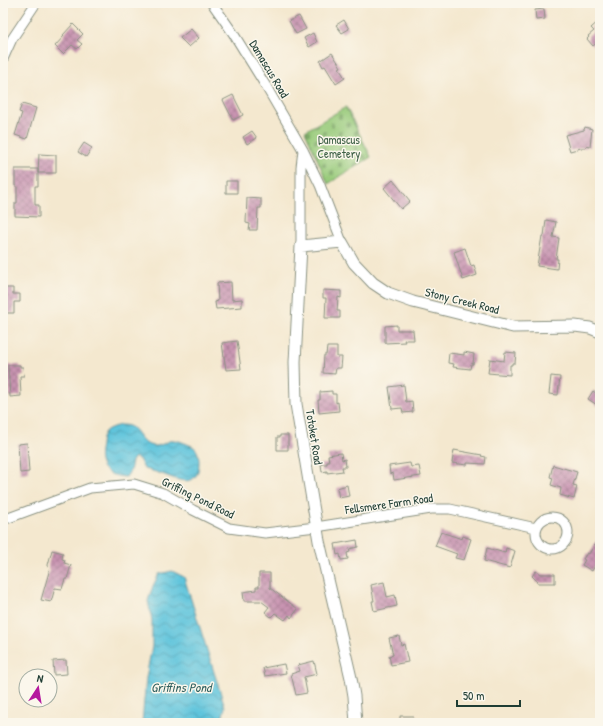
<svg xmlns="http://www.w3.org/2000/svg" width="603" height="726" viewBox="0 0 603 726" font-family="'Patrick Hand',sans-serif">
<defs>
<pattern id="cemetery-stones" width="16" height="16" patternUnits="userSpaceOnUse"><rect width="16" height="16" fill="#99cb7b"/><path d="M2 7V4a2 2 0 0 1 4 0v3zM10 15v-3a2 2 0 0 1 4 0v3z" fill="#7ca666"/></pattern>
<pattern id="water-waves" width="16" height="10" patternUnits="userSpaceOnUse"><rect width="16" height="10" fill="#5fc4dc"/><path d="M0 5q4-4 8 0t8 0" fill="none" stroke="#4ea0b3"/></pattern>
<pattern id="building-cross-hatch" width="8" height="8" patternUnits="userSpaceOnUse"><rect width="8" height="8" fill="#c893b0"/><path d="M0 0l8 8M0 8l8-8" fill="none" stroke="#a27990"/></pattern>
</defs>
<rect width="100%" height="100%" fill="#fbf7ec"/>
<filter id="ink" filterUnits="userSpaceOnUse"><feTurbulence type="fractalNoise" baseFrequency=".025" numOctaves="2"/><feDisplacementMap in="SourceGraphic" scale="8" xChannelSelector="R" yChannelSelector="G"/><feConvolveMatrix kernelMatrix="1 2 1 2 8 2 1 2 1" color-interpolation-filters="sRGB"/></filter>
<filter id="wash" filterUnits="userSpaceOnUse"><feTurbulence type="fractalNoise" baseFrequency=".012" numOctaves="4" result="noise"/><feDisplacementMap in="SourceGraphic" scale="16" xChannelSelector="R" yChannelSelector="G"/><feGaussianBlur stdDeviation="0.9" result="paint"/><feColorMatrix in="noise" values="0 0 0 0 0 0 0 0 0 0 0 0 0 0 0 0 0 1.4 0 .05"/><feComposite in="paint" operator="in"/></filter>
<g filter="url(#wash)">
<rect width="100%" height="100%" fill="#f4e8cf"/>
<!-- cemetery -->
<path fill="url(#cemetery-stones)" stroke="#5c8458" d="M346 107 371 157 328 184 305 131Z"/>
<!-- water -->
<path fill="url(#water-waves)" stroke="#3f8088" d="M120 425C122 425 126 425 129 426 137 429 140 441 149 445 161 449 165 440 175 440 181 441 187 444 192 446 198 449 199 456 199 462 199 490 178 480 162 474 156 472 150 470 144 469L139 459 135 457 132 461 130 471 126 477C104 476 96 466 101 445 101 442 102 437 104 433 107 428 114 427 120 425Z
M172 571 184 577 225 707 221 723H142L146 678 152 646V620L148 601 153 586 159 574Z"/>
<g id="blocks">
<!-- building -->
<path fill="url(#building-cross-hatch)" d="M544 9 545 19 536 20 535 10Z
M299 16 306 29 296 34 289 21Z
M344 20 349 29 342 33 336 25Z
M600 20V40L593 46 587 39 589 37 588 36 594 31 591 28Z
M73 24 83 34 77 40 82 44 77 49 72 45 63 54 55 46 64 36 63 35Z
M191 29 199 38 189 47 180 38Z
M313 33 317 42 309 47 304 38Z
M332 53 341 67 339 68 345 78 336 84 325 66 323 67 320 61Z
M233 95 243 115 233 120 223 100Z
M22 104 36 108 27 139 15 135 22 113 19 112Z
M585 127 592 129 590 147 586 146V148H581L570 151 565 135 584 130Z
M252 131 257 138 247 144 243 137Z
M84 143 92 148 86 157 78 152Z
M39 154 56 155V173H38Z
M15 169H38V186H35V205H39V217L15 216V203H17V186H15Z
M393 180 410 201 401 209 384 188Z
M226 181H237V193H226Z
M247 198 261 199V208H258L257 230H249L250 224 246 223Z
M546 220 556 222 553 237 559 238 556 259H558L557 269 537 266 542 236H544Z
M465 248 471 266 474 265 477 275 463 280 454 252Z
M231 282 232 300 242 299V307L216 309 215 302 218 301 217 283Z
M3 288H13V294H20V302H14V313H4Z
M323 290 341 291V298L338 297 337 311H340V318H325L326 298H323Z
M397 325V330H413L414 340H404L405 342 385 343V326Z
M237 341 241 369 226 370 222 343Z
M327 347H337V357H342L341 368H336L335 374 323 373 324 355H326Z
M464 352 474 354 473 364H471L470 369 453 367 454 364 448 363 449 353 464 355Z
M505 352 516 353 515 363H512V365H510V375L488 373 490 359 504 361Z
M8 365H20V367H23L24 376H20L21 396 10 397Z
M551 376 560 377 558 395 549 394Z
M404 385 406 402 412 401 413 412 403 413 402 408 392 409 389 387Z
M332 391V394H336V403L338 402 339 411 319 413 318 400H320V392Z
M593 391 600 396V407L588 399Z
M280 435H288V450H277V437H280Z
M27 443 29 472 20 473 18 444Z
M454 450 482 455 481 456 486 457 485 464 467 463V465L452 463Z
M341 453 342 460 345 459 346 467H342L343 471 327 473V471L322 472 321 464H327V462H329L328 455Z
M410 463 411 467 419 466 421 476 394 480 393 473 390 474 389 466Z
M553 465 577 472 573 485 577 486 574 499 560 495 561 488 551 485 553 478 550 477Z
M347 485 349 496 339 498 337 488Z
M441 532 462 539 463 536 471 539 464 560 455 558 457 554 435 546Z
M600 535V557L592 571 582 565 585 560 583 559 587 553 589 554Z
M357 540 358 547 349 549 350 552 347 553 348 559 341 560 340 554 337 555 335 544Z
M487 548 505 553 506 548 515 551 510 568 484 561Z
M52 550 63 553 62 559 65 560 64 563 71 565 67 579H65L62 589 55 588 51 602 41 600 49 572 48 565Z
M536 571 540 574H555V583H537L536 580 532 576Z
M259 573H270V588L298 609 291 618 289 615 285 620 275 613 271 617 265 612 269 607 261 601H244L243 592 256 590V587H259Z
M384 582 387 597 395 595 397 606 374 611 372 601H374L371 585Z
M399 636 401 645 404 644 408 662 391 665 389 656 393 655 389 638Z
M66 660 67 674 54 675 53 661Z
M314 661 317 674 304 677 307 693 296 695 291 674 300 671 298 665Z
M284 664 286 673 265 676 263 668Z
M400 716H413V723H400Z"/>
</g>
</g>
<g filter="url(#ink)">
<use href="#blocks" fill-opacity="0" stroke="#8a9282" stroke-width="1"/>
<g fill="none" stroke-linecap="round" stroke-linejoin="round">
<defs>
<path id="minor" d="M212 3 233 33 264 83 303 150 320 185 342 242
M3 59 12 39 36 3
M301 246V167L303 150
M536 533a16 16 0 1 1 32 0a16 16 0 1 1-32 0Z
M3 520 90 488 134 484 163 493 193 510 229 528 265 533 316 527 431 509H450L536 528"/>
<path id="major" d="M356 723 354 696 351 678 319 541 296 404 295 362 301 246 342 242 354 263 373 283 388 293 413 302 513 327 575 326 590 328 600 332"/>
</defs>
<!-- minor casing -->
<use href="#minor" stroke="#8a9282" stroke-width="11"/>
<!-- major casing -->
<use href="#major" stroke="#8a9282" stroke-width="13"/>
<!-- minor -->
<use href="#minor" stroke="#fff" stroke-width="9"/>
<!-- major -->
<use href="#major" stroke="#fff" stroke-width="11"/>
</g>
</g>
<g text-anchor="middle" stroke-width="3" stroke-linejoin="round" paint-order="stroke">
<!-- street labels -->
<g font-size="12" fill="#1f3d34" stroke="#fbf7ec">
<text transform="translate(269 69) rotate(59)" y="4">Damascus Road</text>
<text transform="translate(462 301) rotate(14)" y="4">Stony Creek Road</text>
<text transform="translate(314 437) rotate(81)" y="4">Totoket Road</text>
<text transform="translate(198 498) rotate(26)" y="4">Griffing Pond Road</text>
<text transform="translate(389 504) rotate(-8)" y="4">Fellsmere Farm Road</text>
</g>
<!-- park labels -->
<g font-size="12" fill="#3e6046" stroke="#fbf7ec">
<text x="339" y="144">Damascus<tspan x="339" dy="14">Cemetery</tspan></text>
</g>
<!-- water labels -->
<g font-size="13" font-style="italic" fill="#2f5f5e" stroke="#fbf7ec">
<text x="181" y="692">Griffins Pond</text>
</g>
</g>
<!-- margin -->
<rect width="603" height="726" fill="none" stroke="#fbf7ec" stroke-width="16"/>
<!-- north arrow -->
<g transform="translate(38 688) rotate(12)"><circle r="19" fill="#fbf7ec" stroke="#a3ada2"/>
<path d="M0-3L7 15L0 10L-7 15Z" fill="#b5179e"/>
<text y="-6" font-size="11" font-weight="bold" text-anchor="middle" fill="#1f3d34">N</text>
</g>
<!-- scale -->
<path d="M457 700v6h63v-6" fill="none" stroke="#1f3d34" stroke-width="2"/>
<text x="463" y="700" font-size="12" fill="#1f3d34" stroke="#fbf7ec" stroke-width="3" paint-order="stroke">50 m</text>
</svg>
